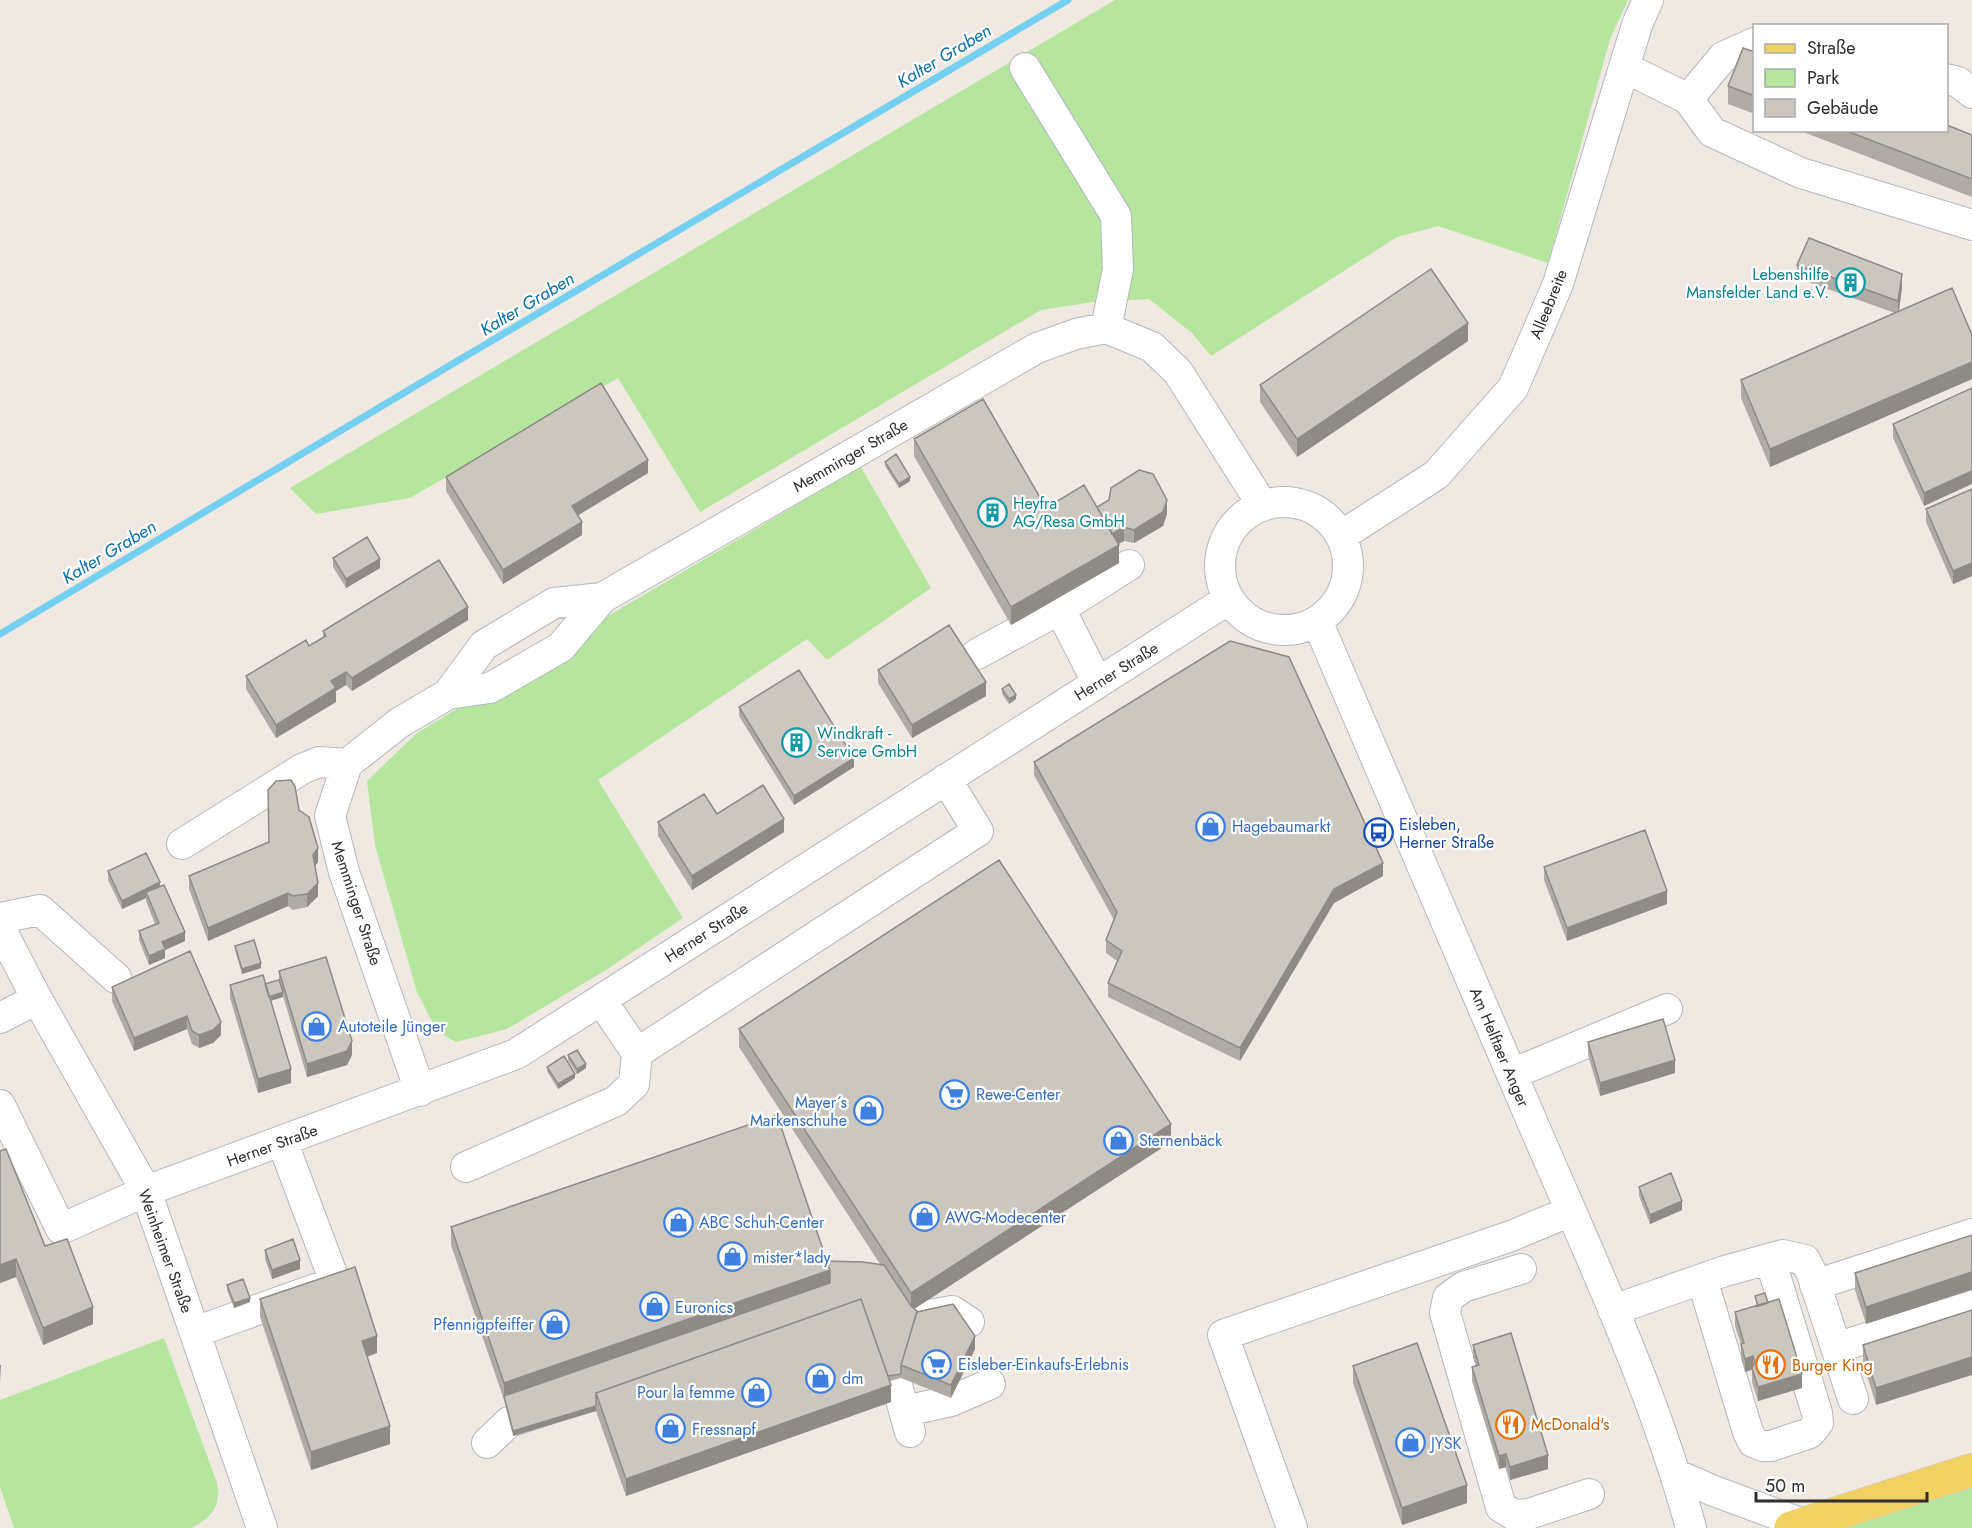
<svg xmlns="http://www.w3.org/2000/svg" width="1972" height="1528" viewBox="0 0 1972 1528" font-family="Jost,sans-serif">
<rect width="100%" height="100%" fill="#efe9e1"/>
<!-- green -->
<path fill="#b6e59e" d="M1115 0H1628L1610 39 1548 263 1438 226 1397 237 1211 356 1192 333 1149 299 1093 302 1041 310 700 512 618 378 410 498 316 514 290 488Z
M861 467 931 588 827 660 807 639 598 780 683 918 606 970 507 1029 456 1042 437 1031 417 992 375 845 367 781 416 734 608 616Z
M164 1338 217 1483C222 1505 211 1519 191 1528H14L0 1487V1400Z
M1972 1488V1528H1846Z"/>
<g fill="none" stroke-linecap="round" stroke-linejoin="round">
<!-- stream -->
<path stroke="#75cff0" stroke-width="7" d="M0 634 449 366 1068 0"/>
<defs>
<path id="minor" d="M1624 67 1688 99 1712 132 1801 173 1972 225
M1025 68 1116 216 1118 269 1106 328
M1946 79 1958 82 1972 93
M1688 99 1723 57 1754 43
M1220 566a64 64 0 1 1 128 0a64 64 0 1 1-128 0Z
M1341 536 1436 475 1513 388 1558 284 1637 25 1648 0
M1060 609 1129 565
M1317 621C1390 792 1464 962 1537 1133 1593 1263 1654 1392 1691 1528
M977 654 1060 609 1097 682
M448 694 484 645 554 603 602 598
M182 844 302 769 319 762 347 764
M0 918 40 910 116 978
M0 928 37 999 146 1191 262 1528
M601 1000 637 1053 978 831 946 779
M0 1018 37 999
M1512 1074 1667 1009
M420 1091 344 872 330 816 347 764 399 723 448 694 490 688 561 647 602 598 1037 348 1076 334 1106 328 1152 347 1178 372 1263 506
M0 1105 61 1229 146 1191 516 1054 1229 599
M466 1167 616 1101 634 1084 637 1053
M1521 1269 1463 1287 1448 1298 1445 1313 1501 1507 1514 1515 1529 1514 1589 1494
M1702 1279 1748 1432 1753 1442 1763 1446H1771L1810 1433 1818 1423 1817 1413 1770 1259
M1815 1285 1972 1234
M1613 1310 1725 1271 1783 1255 1805 1260 1812 1274 1853 1399
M923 1316 952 1311 969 1322
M195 1332 335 1282 282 1141
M884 1339 910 1432
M1836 1348 1972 1304
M905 1411 951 1401 990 1384
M487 1443 509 1422 548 1409
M1677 1475 1714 1491 1803 1524
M1292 1528 1223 1335 1511 1236 1571 1211"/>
<path id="major" d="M1791 1528 1972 1470"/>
</defs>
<!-- minor casing -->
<use href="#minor" stroke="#b4b7c1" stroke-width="32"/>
<!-- major casing -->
<use href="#major" stroke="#c9c9c9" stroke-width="34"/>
<!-- minor -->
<use href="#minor" stroke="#fff" stroke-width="30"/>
<!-- major -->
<use href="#major" stroke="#f2d163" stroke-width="33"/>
</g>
<!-- wall -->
<path fill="#afaba4" d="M1755 52V114L1728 104V86Z
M1798 130H1947L1972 135V197Z
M1797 265 1902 288 1899 312 1972 335V379L1770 467 1741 398V380L1895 313 1797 278Z
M1468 341 1297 457 1260 402V385Z
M1972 388 1924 506 1893 438V424Z
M914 439 1046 508 1097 507 1167 514 1163 526 1134 543 1124 541 1118 544 1119 563 1011 625 914 456Z
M885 462 910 481 899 488 885 466Z
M648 473 578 515 582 535 503 584 446 491V477Z
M1972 489V576L1953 584 1926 522V509Z
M333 558 380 568 346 588 333 567Z
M468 620 352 691 346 685 336 691V702L276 738 246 689V676L309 646 323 637V631Z
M878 670 986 696 912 738 878 683Z
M1002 689 1016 699 1009 704 1002 694Z
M739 707 854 767 794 805 739 716Z
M1034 762 1383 876 1334 903 1240 1061 1108 997V983L1117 961 1106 953V940L1114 920 1034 775Z
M299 810 318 862 315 866 318 896 307 907 293 910 288 906 208 941 189 889V876L268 842Z
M717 814 784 832 692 890 658 836V822Z
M1544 867 1667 904 1567 941 1544 880Z
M108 871 160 886 185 941 165 950V958L149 965 139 940V931L155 924 146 901V898L122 909 108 880Z
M235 946 261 968 242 974 235 950Z
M190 951 221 1035 213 1043 199 1048 192 1044 187 1029 134 1051 112 1001V987Z
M279 971 352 1055 347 1065 307 1077 283 996V997L270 1001 291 1083 258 1093 230 998V985L265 984 279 980Z
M739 1029 1171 1142 914 1309 975 1349 951 1398 901 1378 890 1381 891 1402 626 1496 596 1411 513 1436 504 1400 451 1245V1227L827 1261 880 1264 739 1047Z
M1588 1042 1675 1073 1600 1096 1588 1055Z
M568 1055 586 1068 577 1074 568 1060Z
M547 1067 575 1078 558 1089 547 1071Z
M0 1151 45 1246 93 1324 43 1345 16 1277 0 1283Z
M1639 1187 1682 1210 1650 1224 1639 1196Z
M1972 1235 1866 1324 1855 1290V1273Z
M265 1250 300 1269 272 1279 265 1259Z
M227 1285 250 1302 234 1308 227 1290Z
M1755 1296 1768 1303 1802 1388 1758 1401 1752 1382V1370L1745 1372 1741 1358V1344L1735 1326V1312L1757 1306Z
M260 1299 377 1353 367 1357 390 1444 311 1470 260 1317Z
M1972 1310 1876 1405 1863 1362V1345Z
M1473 1345 1548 1469 1510 1480 1506 1467 1499 1469 1472 1381V1367L1476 1366 1473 1358Z
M1353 1366 1467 1503 1402 1525 1353 1383Z"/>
<!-- shaded-wall -->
<path fill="#8e8b86" d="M1902 274V288L1898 315V301Z
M1468 323V341L1297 457V439Z
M1972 362V379L1770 467V449Z
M648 460V473L572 519V506Z
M1972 471V484L1924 506V493Z
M910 477V481L899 488V484Z
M1167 500V514L1163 526 1134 543V530Z
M582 522V535L503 584V570Z
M1124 527V541L1111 548V534Z
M1119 545V563L1011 625V607Z
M380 559V568L346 588V579Z
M1972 563V576L1953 584V571Z
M468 607V620L352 691V678Z
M346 672V685L336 691V702L276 738V725L331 681Z
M986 682V696L912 738V725Z
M1016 695V699L1009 704V699Z
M854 758V767L794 805V796Z
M784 819V832L692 890V876Z
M318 848V862L313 869V855Z
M1383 863V876L1334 903 1240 1061V1048L1334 889Z
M160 882V891L146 892V898L122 909V901Z
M318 883V896L307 907V894Z
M1667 891V904L1567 941V928Z
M288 893V906L208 941V928Z
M185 932V941L165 950V958L149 965V956L162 942Z
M261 963V968L242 974V969Z
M283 992V997L267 1002V997Z
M187 1016V1029L134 1051V1038Z
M221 1022V1035L213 1043 199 1048V1035Z
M352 1041V1055L347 1065 307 1077V1064Z
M1675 1060V1073L1600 1096V1083Z
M586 1064V1068L577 1074V1069Z
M291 1069V1083L258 1093V1079Z
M575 1074V1078L558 1089V1084Z
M1171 1124V1142L911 1311V1293Z
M1682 1201V1210L1650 1224V1215Z
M16 1259V1277L0 1283V1265Z
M300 1260V1269L272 1279V1270Z
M830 1270V1288L504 1396V1383Z
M1972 1272V1290L1866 1324V1307Z
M250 1298V1302L234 1308V1303Z
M93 1307V1324L43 1345V1328Z
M377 1336V1353L362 1358V1341Z
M975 1336V1349L951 1398V1385Z
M1753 1356V1369L1745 1372V1359Z
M1972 1357V1375L1876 1405V1388Z
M0 1365H1L0 1382Z
M1802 1374V1388L1758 1401V1387Z
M891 1385V1402L626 1496V1479Z
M596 1406V1411L513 1436V1431Z
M390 1426V1444L311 1470V1452Z
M1506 1454V1467L1499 1469V1456Z
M1548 1455V1469L1510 1480V1467Z
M1467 1485V1503L1402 1525V1508Z"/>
<!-- building -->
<path fill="#cbc7bf" stroke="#8e8b86" stroke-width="1.5" d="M1743 48 1755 52V96L1728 86Z
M1947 125 1972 135V179L1844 130H1947Z
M1809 238 1902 274 1898 301 1797 265Z
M1431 269 1468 323 1297 439 1260 385Z
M1952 288 1972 335V362L1770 449 1741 380Z
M601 383 648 460 572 506 582 522 503 570 446 477Z
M1972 388V471L1924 493 1893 424Z
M983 399 1046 508 1084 485 1119 545 1011 607 914 439Z
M896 454 910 477 899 484 885 462Z
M1139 470 1153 474 1167 500 1163 512 1134 530 1124 527 1112 534 1097 507 1109 500 1111 488Z
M1972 489V563L1953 571 1926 509Z
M367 537 380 559 346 579 333 558Z
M439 560 468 607 352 678 346 672 331 681 336 688 276 725 246 676 306 640 309 646 326 636 323 631Z
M949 625 986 682 912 725 878 670Z
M1230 641 1289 657 1383 863 1334 889 1240 1048 1108 983 1122 951 1106 940 1117 912 1034 762Z
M799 670 854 758 794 796 739 707Z
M1009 684 1016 695 1009 699 1002 689Z
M291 780 295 786 299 810 309 817 318 848 313 855 318 883 307 894 293 896 288 893 208 928 189 876 269 842 268 790 276 781Z
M763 785 784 819 692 876 658 822 704 794 717 814Z
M1645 830 1667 891 1567 928 1544 867Z
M146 853 160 882 122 901 108 871Z
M999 860 1171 1124 911 1293 739 1029Z
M164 885 185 932 162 942 165 949 149 956 139 931 159 923 146 892Z
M254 940 261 963 242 969 235 946Z
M190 951 221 1022 213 1030 199 1035 192 1031 187 1016 134 1038 112 987Z
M326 957 352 1041 347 1051 307 1064 279 971Z
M263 975 291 1069 258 1079 230 985Z
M279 980 283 992 269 997 265 984Z
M1663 1019 1675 1060 1600 1083 1588 1042Z
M577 1050 586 1064 577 1069 568 1055Z
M564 1056 575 1074 558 1084 547 1067Z
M777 1115 830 1270 504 1383 451 1227Z
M6 1149 45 1246 67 1239 93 1307 43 1328 16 1259 0 1265V1151Z
M1671 1173 1682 1201 1650 1215 1639 1187Z
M1972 1235V1272L1866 1307 1855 1273Z
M293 1239 300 1260 272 1270 265 1250Z
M827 1261 863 1262 884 1265 911 1306 917 1311 901 1365V1374L888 1376 861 1299 596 1393V1406L513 1431 504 1396 830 1283V1270Z
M355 1267 377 1336 362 1341 390 1426 311 1452 260 1299Z
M243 1279 250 1298 234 1303 227 1285Z
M1765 1293 1768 1303 1758 1306 1755 1296Z
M861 1299 891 1385 626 1479 596 1393Z
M1779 1299 1802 1374 1758 1387 1752 1368 1755 1362 1753 1356 1745 1359 1741 1344 1744 1343 1735 1312Z
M953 1304 975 1336 951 1385 901 1365 917 1312Z
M1972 1310V1357L1876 1388 1863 1345Z
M1511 1333 1548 1455 1510 1467 1506 1454 1499 1456 1472 1367 1479 1365 1473 1345Z
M1417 1343 1467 1485 1402 1508 1353 1366Z"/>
<!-- icons -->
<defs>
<symbol id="building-ring" viewBox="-11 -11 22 22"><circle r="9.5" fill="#fff" stroke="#0f9aa8" stroke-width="1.5"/><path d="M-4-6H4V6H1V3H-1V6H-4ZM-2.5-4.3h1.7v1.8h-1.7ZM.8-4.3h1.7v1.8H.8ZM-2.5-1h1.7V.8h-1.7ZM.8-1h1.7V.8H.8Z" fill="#0f9aa8"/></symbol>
<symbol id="shop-ring" viewBox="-11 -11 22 22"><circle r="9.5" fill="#fff" stroke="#3f7fe0" stroke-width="1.5"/><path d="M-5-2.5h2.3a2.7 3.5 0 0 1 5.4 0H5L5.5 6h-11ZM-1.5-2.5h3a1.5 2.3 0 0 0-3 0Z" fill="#3f7fe0"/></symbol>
<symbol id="bus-ring" viewBox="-11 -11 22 22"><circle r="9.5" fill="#fff" stroke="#1a4fb4" stroke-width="1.5"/><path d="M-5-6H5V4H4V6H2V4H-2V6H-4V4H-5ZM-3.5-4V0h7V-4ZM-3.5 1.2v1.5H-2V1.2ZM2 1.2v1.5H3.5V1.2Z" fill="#1a4fb4"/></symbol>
<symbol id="supermarket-ring" viewBox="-11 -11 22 22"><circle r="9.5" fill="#fff" stroke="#3f7fe0" stroke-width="1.5"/><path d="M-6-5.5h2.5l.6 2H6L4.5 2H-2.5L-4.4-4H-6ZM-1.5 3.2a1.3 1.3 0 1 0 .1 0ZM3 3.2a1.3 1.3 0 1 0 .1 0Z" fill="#3f7fe0"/></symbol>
<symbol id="restaurant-ring" viewBox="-11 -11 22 22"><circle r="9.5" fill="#fff" stroke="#e8710a" stroke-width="1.5"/><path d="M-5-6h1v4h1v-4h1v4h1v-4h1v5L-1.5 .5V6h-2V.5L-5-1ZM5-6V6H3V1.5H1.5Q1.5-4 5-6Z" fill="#e8710a"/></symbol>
</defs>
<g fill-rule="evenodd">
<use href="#building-ring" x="1834" y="266" width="33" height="33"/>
<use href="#building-ring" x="976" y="496" width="33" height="33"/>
<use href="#building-ring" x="780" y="726" width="33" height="33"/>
<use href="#shop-ring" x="1194" y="810" width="33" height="33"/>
<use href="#bus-ring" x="1362" y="816" width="33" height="33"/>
<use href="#shop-ring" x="300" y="1010" width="33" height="33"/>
<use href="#supermarket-ring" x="938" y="1078" width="33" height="33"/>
<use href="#shop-ring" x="852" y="1094" width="33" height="33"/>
<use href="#shop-ring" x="1102" y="1124" width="33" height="33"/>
<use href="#shop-ring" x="908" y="1200" width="33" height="33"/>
<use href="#shop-ring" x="662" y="1206" width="33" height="33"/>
<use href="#shop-ring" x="716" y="1240" width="33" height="33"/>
<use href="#shop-ring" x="638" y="1290" width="33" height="33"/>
<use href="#shop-ring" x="538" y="1308" width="33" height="33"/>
<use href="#supermarket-ring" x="920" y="1348" width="33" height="33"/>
<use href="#restaurant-ring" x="1754" y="1348" width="33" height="33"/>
<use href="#shop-ring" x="804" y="1362" width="33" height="33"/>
<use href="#shop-ring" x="740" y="1376" width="33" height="33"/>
<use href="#restaurant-ring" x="1494" y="1408" width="33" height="33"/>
<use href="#shop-ring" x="654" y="1412" width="33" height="33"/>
<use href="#shop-ring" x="1394" y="1426" width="33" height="33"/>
</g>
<g text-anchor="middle" stroke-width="4.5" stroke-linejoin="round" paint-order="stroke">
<!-- culture labels -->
<g font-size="16" fill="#0d838f" stroke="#fff" text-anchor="start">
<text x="1829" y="280" text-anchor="end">Lebenshilfe<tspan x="1829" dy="18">Mansfelder Land e.V.</tspan></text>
<text x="1013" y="509">Heyfra<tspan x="1013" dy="18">AG/Resa GmbH</tspan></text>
<text x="817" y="739">Windkraft -<tspan x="817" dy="18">Service GmbH</tspan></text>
</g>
<!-- street labels -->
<g font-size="16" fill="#2e2e2e" stroke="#fff">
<text transform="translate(1548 304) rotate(-68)" y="6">Alleebreite</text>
<text transform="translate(850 455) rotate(-30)" y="6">Memminger Straße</text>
<text transform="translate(1116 671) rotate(-32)" y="6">Herner Straße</text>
<text transform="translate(357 903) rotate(72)" y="6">Memminger Straße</text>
<text transform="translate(706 932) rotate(-33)" y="6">Herner Straße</text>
<text transform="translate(1500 1047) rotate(67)" y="6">Am Helftaer Anger</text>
<text transform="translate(272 1145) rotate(-20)" y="6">Herner Straße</text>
<text transform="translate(166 1251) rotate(70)" y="6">Weinheimer Straße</text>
</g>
<!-- transit labels -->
<g font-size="16" fill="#164399" stroke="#fff" text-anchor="start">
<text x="1399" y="830">Eisleben,<tspan x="1399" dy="18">Herner Straße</tspan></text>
</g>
<!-- shop labels -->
<g font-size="16" fill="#366cbe" stroke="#fff" text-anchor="start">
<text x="1232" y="832">Hagebaumarkt</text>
<text x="338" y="1032">Autoteile Jünger</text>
<text x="976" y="1100">Rewe-Center</text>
<text x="847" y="1108" text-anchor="end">Mayer´s<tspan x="847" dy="18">Markenschuhe</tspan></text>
<text x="1139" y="1146">Sternenbäck</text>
<text x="945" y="1223">AWG-Modecenter</text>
<text x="699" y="1228">ABC Schuh-Center</text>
<text x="753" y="1263">mister*lady</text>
<text x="675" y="1313">Euronics</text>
<text x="534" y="1330" text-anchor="end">Pfennigpfeiffer</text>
<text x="958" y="1370">Eisleber-Einkaufs-Erlebnis</text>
<text x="842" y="1384">dm</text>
<text x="735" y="1398" text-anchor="end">Pour la femme</text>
<text x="692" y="1435">Fressnapf</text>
<text x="1431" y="1449">JYSK</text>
</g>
<!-- food labels -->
<g font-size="16" fill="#c56008" stroke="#fff" text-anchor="start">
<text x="1792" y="1371">Burger King</text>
<text x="1531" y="1430">McDonald's</text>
</g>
<!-- water labels -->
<g font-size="18" font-style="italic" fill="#0d6fa3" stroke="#fff">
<text transform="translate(944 56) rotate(-31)" y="6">Kalter Graben</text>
<text transform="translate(527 304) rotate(-31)" y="6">Kalter Graben</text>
<text transform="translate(109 552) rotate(-31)" y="6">Kalter Graben</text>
</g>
</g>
<!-- legend -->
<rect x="1753" y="24" width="195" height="108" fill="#ffffff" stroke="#ababab" stroke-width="1.5"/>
<rect x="1765" y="44" width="30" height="9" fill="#f2d163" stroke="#ababab" stroke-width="1.5"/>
<text x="1807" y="54" font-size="18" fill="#2e2e2e">Straße</text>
<rect x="1765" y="69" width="30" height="18" fill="#b6e59e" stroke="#ababab" stroke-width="1.5"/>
<text x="1807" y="84" font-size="18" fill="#2e2e2e">Park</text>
<rect x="1765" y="99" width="30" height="18" fill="#cbc7bf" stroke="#ababab" stroke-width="1.5"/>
<text x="1807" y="114" font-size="18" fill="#2e2e2e">Gebäude</text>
<!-- scale -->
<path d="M1756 1492v9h171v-9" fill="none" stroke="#2e2e2e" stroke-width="3"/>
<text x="1765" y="1492" font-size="18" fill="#2e2e2e" stroke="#ffffff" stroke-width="4.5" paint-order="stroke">50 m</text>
</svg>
